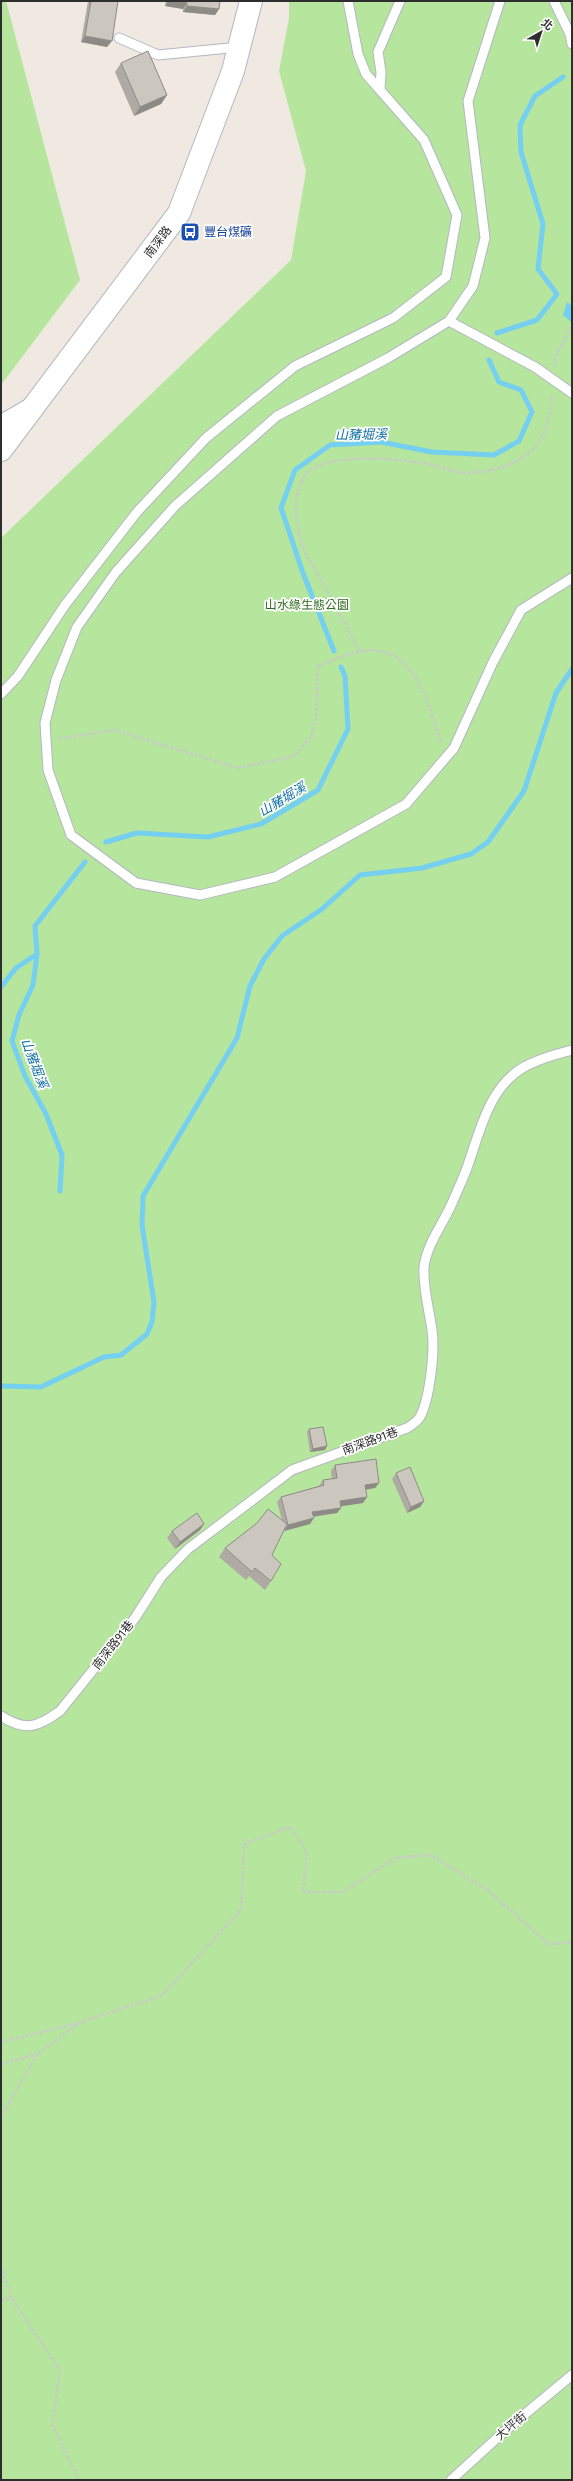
<svg xmlns="http://www.w3.org/2000/svg" width="573" height="2481" viewBox="0 0 573 2481" font-family="'Fira Sans Condensed','Noto Sans TC',sans-serif">
<rect width="100%" height="100%" fill="#efe9e1"/>
<!-- green -->
<path fill="#b6e59e" d="M1 1H6L80 280 1 385Z
M289 1H572V2480H1V538L291 260 306 171 279 71 289 18Z"/>
<!-- water -->
<path fill="#75cff0" d="M567 302 572 306V323L563 315Z"/>
<g fill="none" stroke-linecap="round" stroke-linejoin="round">
<!-- stream -->
<path stroke="#75cff0" stroke-width="5" d="M497 333 537 320 557 294 538 269 543 224 521 152 520 125 535 96 563 77
M334 651 303 573 281 508 295 470 330 445 381 442 432 452 494 455 519 441 532 412 521 390 499 382 489 360
M106 842 137 833 208 837 261 824 318 790 348 729 345 676 341 667
M1 987 16 968 37 954
M60 1191 62 1155 46 1114 25 1076 12 1041 19 1015 33 985 37 954 35 926 85 862
M1 1386 41 1387 104 1357 121 1355 147 1334 152 1322 154 1302 142 1225 143 1196 237 1038 250 986 264 959 282 936 322 909 360 875 422 868 471 854 488 842 524 791 556 693 572 669"/>
<defs>
<path id="service" d="M348 1 358 54 366 74 380 90
M500 1 468 101 485 238 473 286 449 321 388 358 277 416 175 506 116 572 77 627 56 680 45 723 48 770 71 835 136 883 200 895 275 877 406 804 454 748 493 662 521 610 572 578
M554 1 570 34 572 44
M119 38 158 55 239 47
M449 321 535 367 572 393
M1 694 18 676 65 605 137 512 206 438 295 366 393 318 446 277 457 215 424 140 380 90 381 72 378 52 400 1
M1 1716C26 1732 38 1727 60 1711L135 1618 161 1577 188 1549 292 1470 407 1428C412 1425 417 1422 420 1417 430 1398 435 1351 432 1330 429 1309 423 1289 424 1267 427 1243 444 1223 453 1201 458 1189 464 1177 468 1165 480 1131 489 1087 524 1067 538 1059 556 1054 572 1050
M451 2480 507 2429 572 2375"/>
<path id="minor" d="M1 424 30 407"/>
<path id="secondary" d="M1 450 179 213 233 71 251 1"/>
</defs>
<!-- service casing -->
<use href="#service" stroke="#b4b7c1" stroke-width="11"/>
<!-- minor casing -->
<use href="#minor" stroke="#b4b7c1" stroke-width="19"/>
<!-- secondary casing -->
<use href="#secondary" stroke="#b4b7c1" stroke-width="24"/>
<!-- path -->
<path stroke="#c9c9c9" stroke-width="2.5" stroke-dasharray="3 2" stroke-linecap="butt" d="M554 366 557 353 572 326
M359 651C346 626 332 601 319 576 313 566 305 555 302 544 296 524 291 492 306 474 326 451 405 459 433 465 443 467 455 473 465 473 516 471 552 450 551 394
M59 739 114 730 238 768 294 756 312 736 316 716 318 666C331 661 345 655 358 652 413 639 429 704 441 743
M1 2042 79 2023
M1 2064 37 2054
M1 2123 2 2116 37 2054 81 2022 161 1996 241 1910 244 1844 290 1827 307 1852 303 1892H343L395 1858 431 1855 489 1891 548 1944 572 1942
M1 2266 11 2297 60 2371 52 2424 79 2480
M1 2301 11 2297"/>
<!-- service -->
<use href="#service" stroke="#fff" stroke-width="9"/>
<!-- minor -->
<use href="#minor" stroke="#fff" stroke-width="17"/>
<!-- secondary -->
<use href="#secondary" stroke="#fff" stroke-width="22"/>
</g>
<!-- wall -->
<path fill="#afaba4" d="M88 1H118L107 47 81 42Z
M166 1H220L219 9 215 15 183 12V9L165 6Z
M121 63 167 95 161 104 134 116 115 72Z
M309 1429 325 1450 310 1452 307 1432Z
M335 1465 379 1483 375 1488 366 1490 363 1503 341 1506 337 1513 314 1517 310 1524 284 1531V1529L272 1555 271 1581 265 1590 249 1576 246 1580 219 1557 225 1548 282 1520 277 1502 281 1497 319 1486 323 1480 332 1479 331 1471Z
M396 1473 424 1501 420 1507 407 1513 392 1479Z
M204 1524 200 1530 175 1549 167 1538 172 1531Z"/>
<!-- shaded-wall -->
<path fill="#8e8b86" d="M168 1H176L187 3 183 9 165 6Z
M187 6 219 9 215 15 183 12Z
M85 36 112 41 107 47 81 42Z
M167 95 161 104 134 116 140 107Z
M327 1446 325 1450 310 1452 313 1449Z
M379 1483 375 1488 361 1490 365 1485Z
M367 1497 363 1503 336 1507 340 1501Z
M424 1501 420 1507 407 1513 411 1507Z
M341 1508 337 1513 308 1517 312 1512Z
M314 1518 310 1524 284 1531 288 1525Z
M204 1524 200 1530 175 1549 180 1542Z"/>
<!-- building -->
<path fill="#cbc7bf" stroke="#8e8b86" d="M91 1H118L112 41 85 36Z
M176 1H220L219 9 187 6V3Z
M148 51 167 95 140 107 121 63Z
M323 1427 327 1446 313 1449 309 1429Z
M376 1459 379 1483 365 1485 367 1497 340 1501 341 1508 312 1512 314 1518 288 1525 281 1497 324 1485 323 1480 337 1478 335 1465Z
M410 1467 424 1501 411 1507 396 1473Z
M268 1509 287 1524 272 1555 281 1564 271 1581 255 1568 252 1572 225 1548 257 1523Z
M197 1513 204 1524 180 1542 172 1531Z"/>
<!-- icons -->
<defs>
<symbol id="bus-square" viewBox="-11 -11 22 22"><rect x="-9" y="-9" width="18" height="18" rx="4" fill="#1a4fb4" stroke="#fff"/><path d="M-5-6H5V4H4V6H2V4H-2V6H-4V4H-5ZM-3.5-4V0h7V-4ZM-3.5 1.2v1.5H-2V1.2ZM2 1.2v1.5H3.5V1.2Z" fill="#fff"/></symbol>
</defs>
<g fill-rule="evenodd">
<use href="#bus-square" x="179" y="221" width="22" height="22"/>
</g>
<g text-anchor="middle" stroke-width="3.5" stroke-linejoin="round" paint-order="stroke">
<!-- transit labels -->
<g font-size="12" fill="#164399" stroke="#fff" text-anchor="start">
<text x="204" y="236">豐台煤礦</text>
</g>
<!-- street labels -->
<g font-size="12" fill="#2e2e2e" stroke="#fff">
<text transform="translate(158 242) rotate(-53)" y="4">南深路</text>
<text transform="translate(370 1441) rotate(-20)" y="4">南深路91巷</text>
<text transform="translate(113 1645) rotate(-52)" y="4">南深路91巷</text>
<text transform="translate(511 2426) rotate(-40)" y="4">大坪街</text>
</g>
<!-- park labels -->
<g font-size="12" fill="#2c6e1b" stroke="#fff">
<text x="307" y="609">山水綠生態公園</text>
</g>
<!-- water labels -->
<g font-size="13" font-style="italic" fill="#0d6fa3" stroke="#fff">
<text transform="translate(361 434) rotate(-1)" y="5">山豬堀溪</text>
<text transform="translate(282 799) rotate(-31)" y="5">山豬堀溪</text>
<text transform="translate(35 1063) rotate(69)" y="5">山豬堀溪</text>
</g>
</g>
<!-- border -->
<rect width="573" height="2481" fill="none" stroke="#2e2e2e" stroke-width="4"/>
<!-- north arrow -->
<g transform="translate(541 32) rotate(39)" stroke="#ffffff" stroke-width="3" paint-order="stroke">
<path d="M0-3L7 15L0 10L-7 15Z" fill="#2e2e2e"/>
<text y="-6" font-size="11" font-weight="bold" text-anchor="middle" fill="#2e2e2e">北</text>
</g>
</svg>
